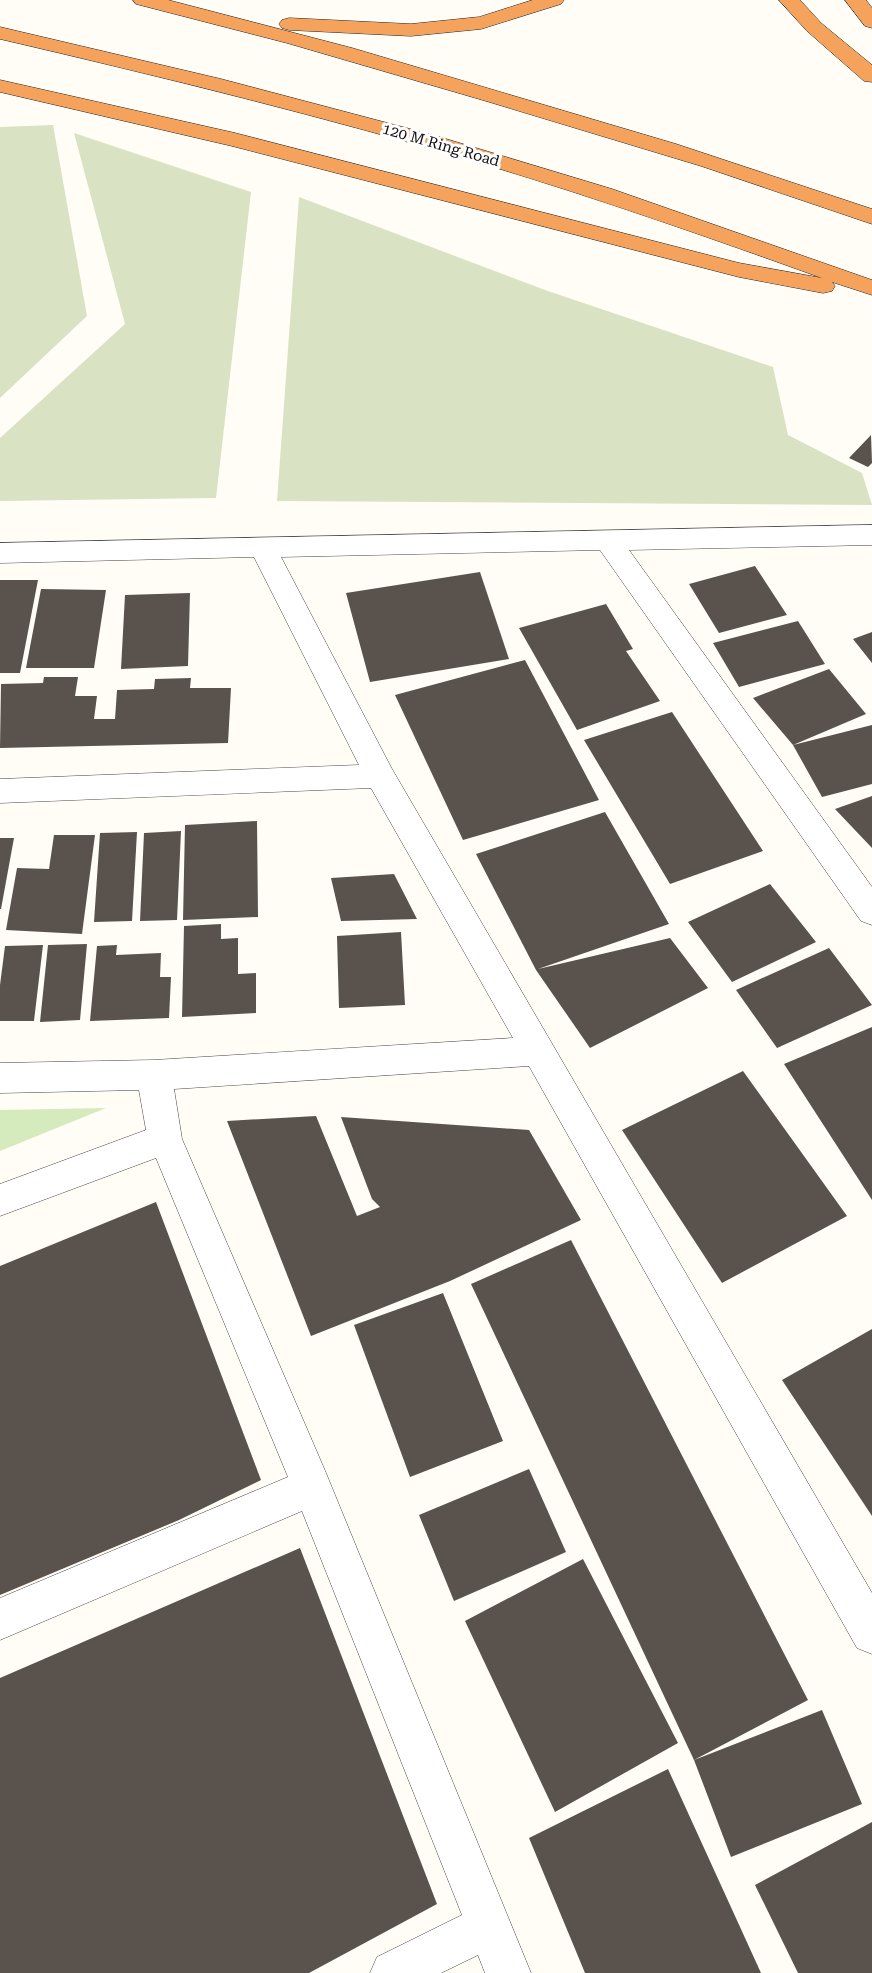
<svg xmlns="http://www.w3.org/2000/svg" width="872" height="1973" viewBox="0 0 872 1973" font-family="'Roboto Serif',serif">
<rect width="100%" height="100%" fill="#fffdf5"/>
<!-- green -->
<path fill="#d5ebbd" d="M106 1108 0 1151V1110Z"/>
<!-- cemetery -->
<path fill="#d9e3c4" d="M53 125 87 316 0 398V127Z
M74 133 251 192 216 498 0 501V438L125 324Z
M299 197 545 290 773 367 788 435 862 473 872 505 277 501Z"/>
<!-- building -->
<path fill="#5a524d" d="M871 435 872 463 868 467 849 458Z
M755 566 787 615 719 633 689 584Z
M480 572 509 659 370 682 346 593Z
M0 580H38L20 673H0Z
M41 589 106 590 94 668H26Z
M190 593 188 666 121 669 125 595Z
M606 604 633 649 626 651 660 701 577 730 519 628Z
M798 621 825 664 739 687 713 643Z
M872 632V663L853 639Z
M525 660 599 800 463 840 395 695Z
M829 669 866 714 793 745 872 725V784L822 797 793 745 753 698Z
M44 677H78L75 696H97L94 719H115L117 690 154 689 155 679 191 678 190 688H231L228 743 0 748 1 684 43 683Z
M672 712 763 851 670 884 584 740Z
M872 796V848L835 809Z
M605 812 669 924 538 969 670 938 708 988 590 1048 536 970 476 854Z
M257 821 258 917 183 920 185 825Z
M181 831 177 920 140 921 144 833Z
M137 832 132 921 94 922 100 833Z
M54 835H95L82 934 6 930 17 868 49 869Z
M0 838H14L1 909H0Z
M394 874 417 919 341 921 331 878Z
M770 884 816 942 732 982 688 922Z
M221 924V939L238 938V974L256 973V1013L182 1017 184 926Z
M401 932 405 1005 339 1008 337 936Z
M87 944 80 1020 40 1022 48 945Z
M43 945 34 1021H0V985L5 946Z
M117 945 116 955 161 953 160 977H171L169 1018 90 1021 97 946Z
M829 948 872 1005 777 1048 736 990Z
M872 1027V1200L784 1064Z
M743 1071 847 1216 722 1283 622 1130Z
M316 1116 357 1216 380 1207 372 1199 341 1117 529 1130 581 1220 450 1281 311 1336 227 1121Z
M156 1202 261 1480 179 1520 0 1595V1266Z
M571 1240 808 1700 694 1760 822 1710 862 1804 731 1857 694 1760 471 1284Z
M443 1293 503 1441 410 1477 354 1325Z
M872 1329V1516L782 1380Z
M529 1469 566 1552 454 1601 419 1515Z
M300 1548 437 1904 309 1973H0V1678Z
M583 1559 678 1743 555 1812 465 1621Z
M668 1769 761 1973H585L529 1838Z
M872 1822V1973H798L755 1885Z"/>
<g fill="none" stroke-linecap="round" stroke-linejoin="round">
<defs>
<path id="minor" d="M872 525V545L629 550 872 887V925L861 921 600 550 281 557 392 769 872 1593V1654L857 1648 529 1066 174 1089 182 1139 326 1473 531 1973H485L478 1955 441 1973H370L377 1957 462 1915 302 1511 0 1640V1598L288 1477 156 1158 0 1216V1184L146 1130 139 1090 0 1093V1063L154 1060 513 1038 371 788 0 803V779L359 765 254 557 0 563V543Z"/>
<path id="highway" d="M133 0H168L352 48 676 144 872 209V224L701 166 486 101 287 43 136 4Z
M533 0H564L561 4 481 29 411 36 289 30 282 28 279 24 282 20 289 18 411 24 479 17Z
M779 0H800L821 23 872 65V82L864 81 807 31Z
M845 0H866L872 8V28L865 26Z
M0 27 221 79 433 135 612 189 872 280V295L832 282 835 286 832 291 823 293 739 277 232 146 0 92V80L235 133 739 263 822 278C711 238 600 199 487 165 326 117 163 77 0 39Z"/>
</defs>
<!-- minor casing -->
<use href="#minor" stroke="#444" stroke-width="1"/>
<!-- highway casing -->
<use href="#highway" stroke="#222" stroke-width="1"/>
<!-- minor -->
<use href="#minor" fill="#fff" fill-rule="evenodd"/>
<!-- highway -->
<use href="#highway" fill="#f5a25d" fill-rule="evenodd"/>
</g>
<g text-anchor="middle" stroke-width="6" stroke-linejoin="round" paint-order="stroke">
<!-- far-street labels -->
<g font-size="15" fill="#111" stroke="#fff">
<text transform="translate(441 145) rotate(16)" y="5">120 M Ring Road</text>
</g>
</g>
</svg>
